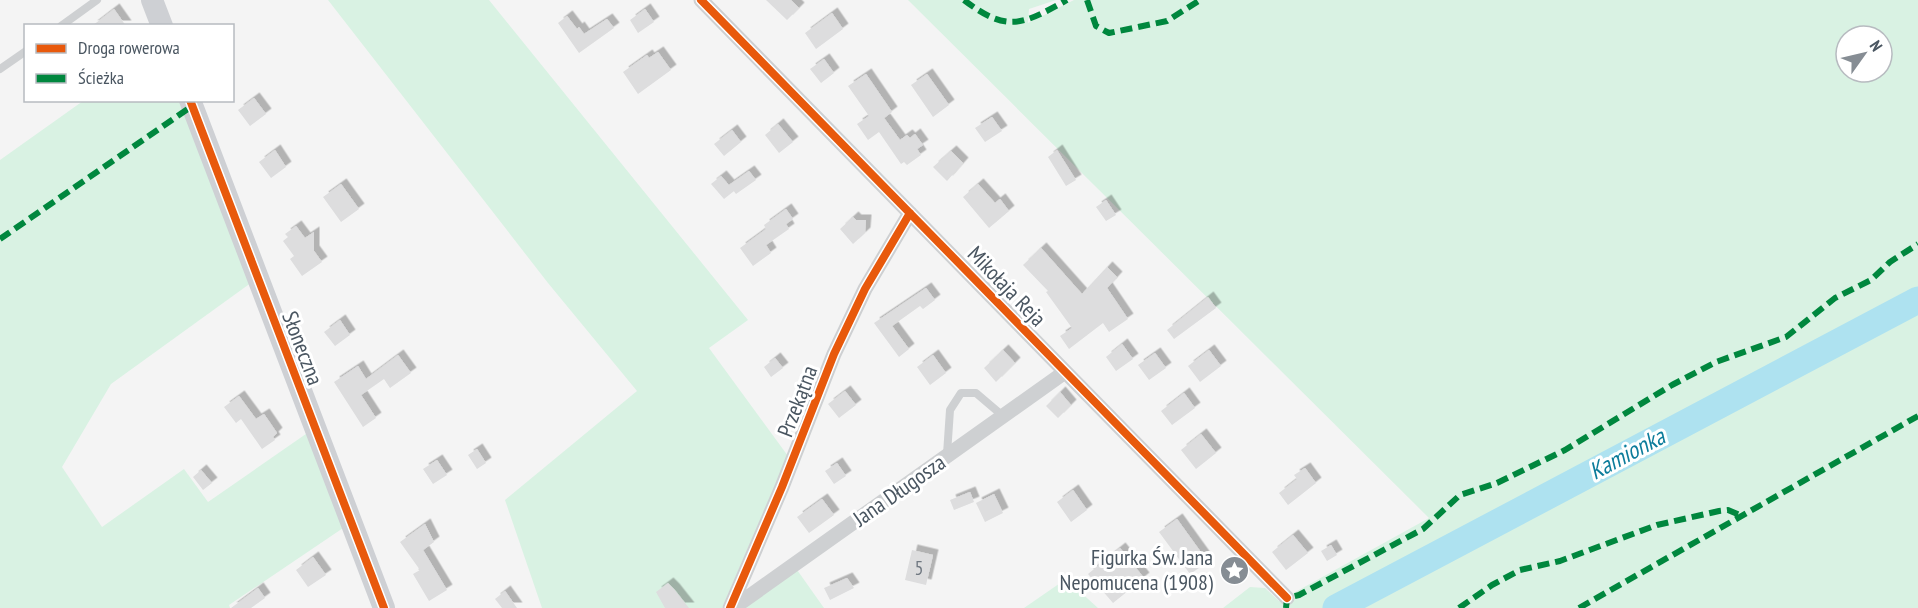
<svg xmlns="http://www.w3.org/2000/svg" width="1918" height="608" viewBox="0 0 1918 608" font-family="'PT Sans Narrow',sans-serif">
<defs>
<filter id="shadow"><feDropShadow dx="5.5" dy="-5.5" stdDeviation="0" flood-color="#0004"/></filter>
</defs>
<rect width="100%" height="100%" fill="#f4f4f4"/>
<!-- green -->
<path fill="#d9f2e3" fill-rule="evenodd" d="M328 0H489L748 320 709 348 788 456 722 608H542L505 500 637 391 548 283Z
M908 0H1056L1029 9 1028 23 1074 0H1918V608H1223L1250 587 1265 588 1279 601 1429 518ZM1846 36H1882V72H1846Z
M83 101H192L259 277 111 384 62 467 102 527 184 469 208 502 316 427 352 522 229 605 230 608H0V160Z
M795 567 824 608H739Z
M1066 579 1098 608H1024Z"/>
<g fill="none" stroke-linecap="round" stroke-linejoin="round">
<!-- river -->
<path stroke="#aee2f0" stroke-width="27" d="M1336 608 1918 300"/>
</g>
<!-- building -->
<path fill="#ddddde" filter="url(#shadow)" d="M766 0H791L799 8 787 20Z
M114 9 126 26H92Z
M645 9 654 22 638 33 630 20Z
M832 13 843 29 816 49 805 33Z
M567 16 577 29 579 27 584 34 607 19 614 28 579 53 558 23Z
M658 52 671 70 638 94 623 72 647 55 649 58Z
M824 59 834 73 821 83 810 69Z
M866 74 892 112 884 118 900 140 907 135 910 138 915 134 923 145 917 149 921 155 907 165 904 162 901 164 879 132 868 140 857 124 869 116 848 86Z
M927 74 949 105 933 117 911 85Z
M254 98 266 114 250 126 238 110Z
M992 117 1002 131 985 142 975 128Z
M778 124 793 142 779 153 765 135Z
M732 130 741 142 724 156 714 144Z
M275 150 286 167 271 178 259 162Z
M1057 150 1076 180 1066 186 1048 157Z
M951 151 963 163 947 181 933 167Z
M749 171 756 180 736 194 729 185Z
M721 176 734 191 724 199 711 184Z
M341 184 359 209 341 222 323 197Z
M978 184 995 203 1000 199 1009 211 989 228 963 197Z
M1106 200 1116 215 1106 221 1096 207Z
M786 209 793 219 786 224 789 229 766 245 771 253 753 266 740 248 766 229 764 225Z
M853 217 856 220H866L865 233 853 244 840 229Z
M296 226 305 238 314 232V251L322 262 302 276 290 259 294 256 283 241 288 237 285 234Z
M1041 248 1082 294 1107 267 1117 277 1107 288 1128 319 1109 332 1103 323 1069 349 1060 336 1072 328 1046 292 1048 291 1023 265Z
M926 288 935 300 923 309 920 306 892 326 909 349 899 357 874 323Z
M1208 297 1216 308 1174 339 1167 330Z
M340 320 350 335 335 346 324 332Z
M1122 344 1133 359 1116 371 1106 357Z
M1003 350 1015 363 996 382 984 368Z
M1209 350 1221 366 1200 382 1188 366Z
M1155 353 1166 368 1149 380 1138 365Z
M398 355 411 373 390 388 384 379 361 395 376 418 363 427 334 382 358 366 366 379Z
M933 355 946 373 930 385 917 367Z
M775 358 783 368 771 377 764 367Z
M845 391 856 405 839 418 828 404Z
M1060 392 1071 405 1058 418 1046 406Z
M1184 393 1195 408 1172 425 1161 411Z
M239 396 256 419 264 414 277 433 273 437 275 440 262 449 241 419 236 423 224 407Z
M1201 434 1216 453 1196 469 1181 450Z
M477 449 486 463 477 469 468 455Z
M437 460 447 475 433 484 423 469Z
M837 463 846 476 834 484 825 471Z
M1305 468 1316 483 1288 505 1279 493 1297 479 1294 475Z
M201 470 212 483 203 490 193 477Z
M1073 490 1087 510 1071 522 1057 502Z
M970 492 974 502 954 510 950 500Z
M994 494 1003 513 985 522 976 503Z
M822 499 834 515 809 533 797 517Z
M1177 519 1208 562 1190 574 1159 532Z
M425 524 434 542 423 550 447 590 429 601 413 574 420 570 400 542Z
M1293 535 1308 553 1286 570 1272 552Z
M1331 545 1337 555 1327 561 1321 551Z
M1120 548 1144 578 1113 603 1088 574Z
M912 550 933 555 926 585 905 580Z
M313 557 326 575 308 587 296 570Z
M847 578 854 588 830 600 824 588Z
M668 583 674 589 689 608H665L656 592Z
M258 588 265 598 251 608H231Z
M505 591 517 608H502L495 599Z"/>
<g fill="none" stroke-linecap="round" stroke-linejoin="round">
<!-- lane -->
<path stroke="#ced0d2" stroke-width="8" d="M61 26 97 0
M0 69 26 51
M947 454 950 410 961 393H976L1003 416"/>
<!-- street -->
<path stroke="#ced0d2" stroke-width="15" d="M701 0 1287 598
M730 608 782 487 834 354 865 289 910 213
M733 608 1065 372"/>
<!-- secondary -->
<path stroke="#ced0d4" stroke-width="22" d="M152 0 162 26
M190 100 384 608"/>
<!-- quiet -->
<path stroke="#00873e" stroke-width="6" stroke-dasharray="12 6" stroke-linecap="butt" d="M964 0C1007 33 1022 25 1067 0
M1087 0 1096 26 1109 33 1167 21 1200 0
M0 239 192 106
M1286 608 1287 598 1299 595 1423 529 1460 495 1497 483 1565 450 1672 385 1716 362 1786 337 1835 298 1871 280 1890 262 1918 244
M1459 608 1492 585 1520 570 1560 561 1657 525 1719 511 1728 510 1742 516
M1579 608 1918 416"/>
<defs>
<path id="cycleway" d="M701 0 1287 598
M190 100 384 608
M730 608 782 487 834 354 865 289 910 213"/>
</defs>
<!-- cycleway casing -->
<use href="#cycleway" stroke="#fff" stroke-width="11"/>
<!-- cycleway -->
<use href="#cycleway" stroke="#e8590c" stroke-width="8"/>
</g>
<!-- icons -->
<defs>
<symbol id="sight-disc" viewBox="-11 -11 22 22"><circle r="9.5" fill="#868d94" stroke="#fff"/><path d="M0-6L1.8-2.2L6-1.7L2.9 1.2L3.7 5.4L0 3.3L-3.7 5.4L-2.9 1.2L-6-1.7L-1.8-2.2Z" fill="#fff"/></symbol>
</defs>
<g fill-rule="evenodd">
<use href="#sight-disc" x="1218" y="554" width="33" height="33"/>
</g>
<g text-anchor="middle" stroke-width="6" stroke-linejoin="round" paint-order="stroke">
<!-- number labels -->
<g font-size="20" fill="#707881">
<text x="919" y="575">5</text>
</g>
<!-- street labels -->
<g font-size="22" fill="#4a5661" stroke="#fff">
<text transform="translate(1007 286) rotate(46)" y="8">Mikołaja Reja</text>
<text transform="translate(303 348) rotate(69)" y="8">Słoneczna</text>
<text transform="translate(797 401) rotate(-69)" y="8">Przekątna</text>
<text transform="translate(899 490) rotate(-35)" y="8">Jana Długosza</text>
</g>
<!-- poi labels -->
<g font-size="22" fill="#4a5661" stroke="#fff" text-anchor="end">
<text x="1213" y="565">Figurka Św. Jana<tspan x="1213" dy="25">Nepomucena (1908)</tspan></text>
</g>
<!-- water labels -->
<g font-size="24" font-style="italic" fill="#0c7c9b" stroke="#fff">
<text transform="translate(1627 454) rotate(-28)" y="8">Kamionka</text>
</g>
</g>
<!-- legend -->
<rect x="24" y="24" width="210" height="78" fill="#ffffff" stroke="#b7bbc0" stroke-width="1.5"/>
<rect x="36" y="44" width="30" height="9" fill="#e8590c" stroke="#b7bbc0" stroke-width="1.5"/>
<text x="78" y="54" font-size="18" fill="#4a5661">Droga rowerowa</text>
<rect x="36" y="74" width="30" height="9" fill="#00873e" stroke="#b7bbc0" stroke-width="1.5"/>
<text x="78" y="84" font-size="18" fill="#4a5661">Ścieżka</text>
<!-- north arrow -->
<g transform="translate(1864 54) rotate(56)"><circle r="28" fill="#ffffff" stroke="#b7bbc0" stroke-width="1.5"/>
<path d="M0-4.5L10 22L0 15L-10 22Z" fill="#868d94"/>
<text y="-9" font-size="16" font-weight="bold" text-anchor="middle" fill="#4a5661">N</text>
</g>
</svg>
